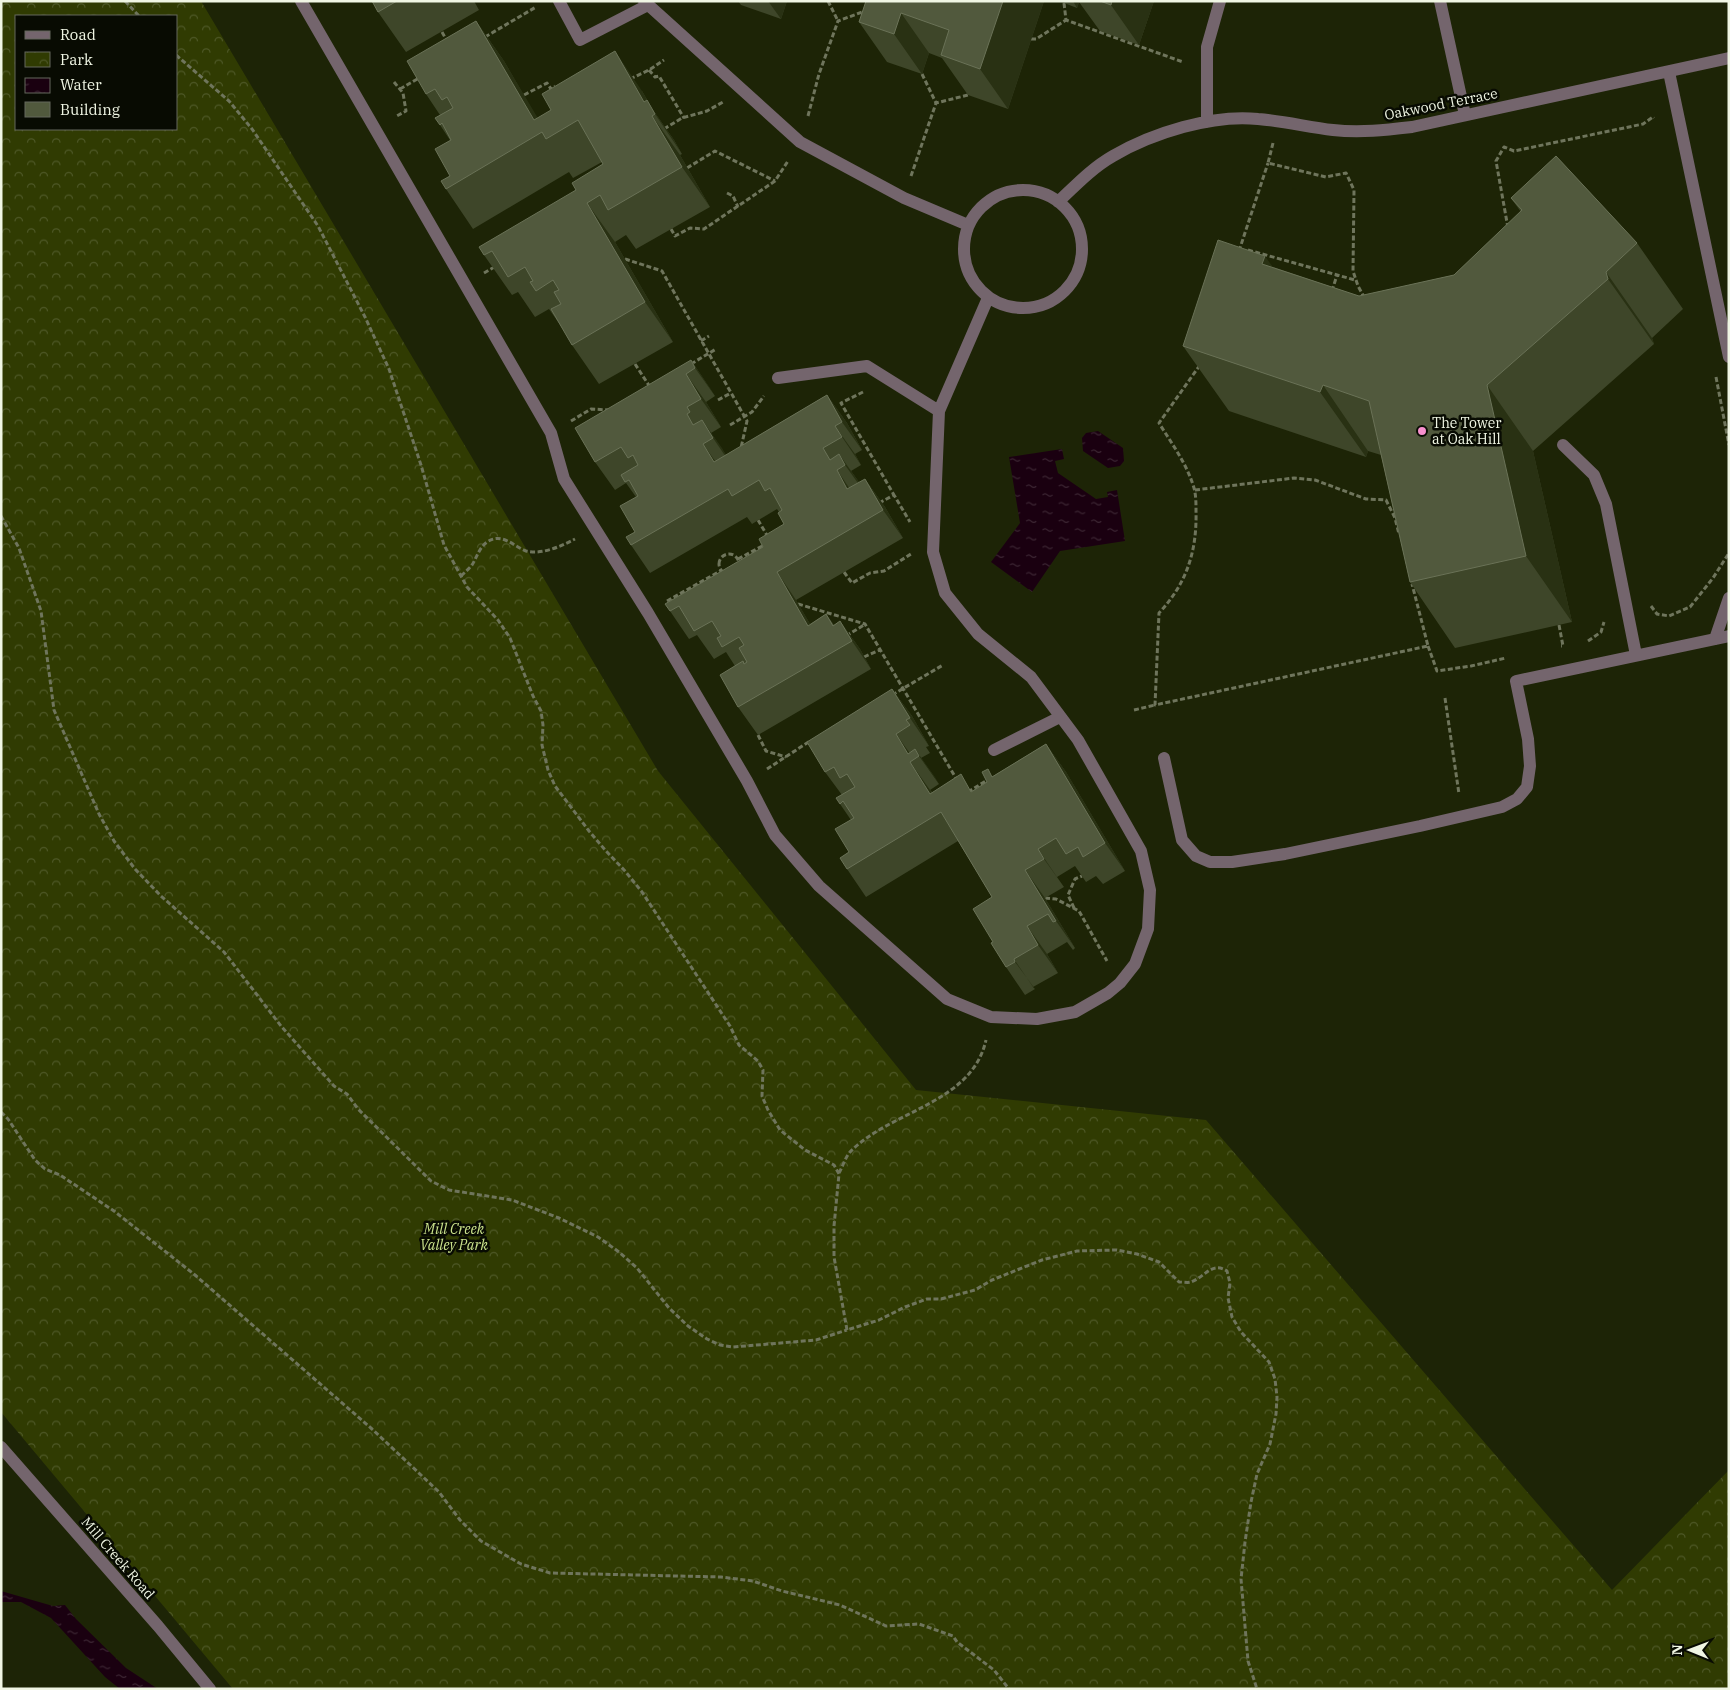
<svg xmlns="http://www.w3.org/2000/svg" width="1730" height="1690" viewBox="0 0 1730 1690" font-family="'IBM Plex Serif',serif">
<defs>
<pattern id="park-crowns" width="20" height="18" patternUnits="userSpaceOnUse" patternTransform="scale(1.25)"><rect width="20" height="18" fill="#303b02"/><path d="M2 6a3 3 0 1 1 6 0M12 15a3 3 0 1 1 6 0" fill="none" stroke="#4e5827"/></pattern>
<pattern id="water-ripples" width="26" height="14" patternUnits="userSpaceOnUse" patternTransform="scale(1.25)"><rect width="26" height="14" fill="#1a0010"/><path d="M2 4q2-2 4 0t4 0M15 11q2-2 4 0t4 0" fill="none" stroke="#3c2633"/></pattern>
</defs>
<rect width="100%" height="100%" fill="#1d2406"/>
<!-- park -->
<path fill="url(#park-crowns)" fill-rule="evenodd" d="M1 1H201L658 771 916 1090 1206 1120 1612 1590 1729 1470V1689H233L1 1412ZM16 16H176V129H16Z"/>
<!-- water -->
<path fill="url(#water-ripples)" d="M1098 431 1123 448 1124 461 1120 466 1108 468 1083 451 1082 438 1086 433Z
M1062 449 1064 459 1055 461 1058 473 1096 499 1108 497 1107 492 1117 490 1125 541 1060 551 1032 592 991 562 1020 523 1009 457Z
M1 1591 53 1606 65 1605 76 1619 126 1668 158 1689H120L105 1677 51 1618 21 1602H1Z"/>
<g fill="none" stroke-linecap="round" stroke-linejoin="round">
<!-- path -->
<path stroke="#6f755c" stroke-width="3" stroke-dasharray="5 2.5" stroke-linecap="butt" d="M125 1 139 16
M828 1 838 21
M1064 3 1066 20 1183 62
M442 32 447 41
M485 37 536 7
M1031 39H1036L1066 20
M176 55 229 101 252 129 318 226 365 317 389 369 421 465 444 545 467 587 498 620 510 638 533 696 541 711 543 725 542 745 548 770 555 786 589 831 606 851 625 871 642 892 730 1026 739 1045 758 1061 763 1070 762 1096 768 1110 780 1130 805 1150 834 1165 839 1174 834 1226V1257L847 1330 879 1320 905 1307 927 1299H941L975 1290 992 1280 1042 1260 1077 1251 1117 1250 1137 1254 1159 1262 1179 1282C1183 1282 1188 1283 1191 1282 1205 1277 1212 1261 1227 1271L1230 1283 1228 1298 1232 1317 1241 1332 1269 1362 1275 1379 1277 1397 1276 1414 1270 1444 1257 1474 1251 1502 1245 1542 1241 1579 1248 1661 1257 1689
M649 70 655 77 659 76 684 118
M922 74 936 103
M630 79 649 70 664 60
M394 82 403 93 406 111 395 117
M400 89 419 78
M524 95 547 83 551 89 555 86
M808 116 819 74 838 21 865 11
M664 129 682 118 707 111 723 102
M1273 143 1268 163 1326 177 1346 173 1354 190 1353 271 1358 286 1364 297
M687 168 715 151 775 181
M911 176 936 103 968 95
M727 193 733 196 738 207
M1508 228 1496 161 1504 147 1514 151 1643 124 1653 117 1654 118
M671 229 675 236 690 228 704 229 775 181 788 161
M1248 250 1355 280
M1239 251 1268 163
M625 259 662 271 747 421 741 448
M484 273 496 266
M1332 291 1337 275
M701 341 709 336
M635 364 650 387
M691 364 716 349
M1200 365 1159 423C1172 444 1187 464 1194 488 1196 495 1196 503 1196 511 1197 551 1187 583 1159 613L1155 705 1428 646 1412 584
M1716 377 1729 445
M863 392 841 403 894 495
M718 400 731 393
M571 421 591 409 609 410
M730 425 752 412 764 396
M1195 490 1294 478 1315 480 1366 499 1386 500 1395 518 1399 534
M879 503 894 495 910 522
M1 516 19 548 41 611 54 710 99 814 114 841 135 869 161 896 224 952 281 1026 334 1086 347 1094 358 1109 431 1181 449 1190 512 1200 559 1218 598 1237 619 1252 637 1268 669 1308 688 1326 707 1339 720 1345 733 1347 816 1340 847 1330
M758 520 768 537
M719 564a10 10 0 1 1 20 0a10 10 0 1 1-20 0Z
M738 559 766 544
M844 572 852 583 870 573 884 571 911 554
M461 576C465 572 469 569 472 565 477 557 479 548 487 542 502 532 513 546 526 551 543 555 561 546 575 539
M667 601 722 570
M798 604 865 624 957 780
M1651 606 1657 614 1669 616 1690 607 1713 578 1729 553
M1559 625 1563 646H1561
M846 636 864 625
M1588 641 1601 632 1604 622
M1428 646 1437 671 1471 666 1506 658
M864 657 880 650
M892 695 943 665
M1445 698 1459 794
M1134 710 1155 705
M758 735 766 751 786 757
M767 769 810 741
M968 792 989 779
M1045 898 1056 899 1079 911 1107 961
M1074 908 1068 895 1075 879 1082 876
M1 1112 8 1119 35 1160 45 1169 60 1175 114 1211 195 1275 372 1429 439 1492 460 1520 481 1541 521 1564 550 1573 721 1577 753 1581 782 1591 840 1605 886 1626 919 1624 953 1636 957 1642 994 1670 1009 1689
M839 1173C843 1166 846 1155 852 1150 893 1110 972 1103 986 1040"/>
<!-- minor -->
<path stroke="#74656d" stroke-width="12" d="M301 1 551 433 564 479 648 613 747 781 775 835 819 886 947 999 991 1017 1037 1019 1075 1012 1108 993 1120 983 1135 964 1148 929 1150 890 1141 851 1078 740 1031 677 978 634 945 593 933 552 939 411 867 366 778 378
M559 1 580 40 648 5
M644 1 800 142 904 198 968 225
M1440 1 1465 115
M1669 72 1729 357
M1207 122V47L1220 1
M964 249a59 59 0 1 1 118 0a59 59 0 1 1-118 0Z
M1058 202C1076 185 1092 168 1113 156 1152 133 1213 114 1258 119 1283 121 1308 127 1333 130 1360 133 1386 130 1412 127L1729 58
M939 411 988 298
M1563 445 1594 475 1606 504 1636 655
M1715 639 1729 598
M994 750 1060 717
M1164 758 1182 840 1196 856 1210 862H1232L1285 854 1420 826 1502 807 1517 799 1527 787 1530 766 1528 739 1516 681 1729 636
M1 1447 158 1626 210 1689"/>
</g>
<!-- wall -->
<path fill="#3e4629" d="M372 1H474L479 10 406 52 378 12Z
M738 1H787L781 19 741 5Z
M866 1H1044L1008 109 968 95 942 58 929 53 922 74 887 62 859 22Z
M1059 1H1154L1139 45 1100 31 1079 2 1077 8Z
M476 21 504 61 537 118 642 91 653 110 674 140 682 154 680 155 710 207 636 249 626 235 615 242 673 342 599 384 572 345 563 329 549 309 535 317 518 292 512 295 484 255 576 190 603 164 602 162 573 178 569 172 473 229 446 189 450 176V140L440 125V115L426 94Z
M1511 198 1637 243 1683 309 1652 338 1654 344 1533 451 1572 622 1455 648 1410 582 1381 455 1368 451 1366 457 1229 411 1183 346 1273 267 1359 296 1454 275 1521 212Z
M691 360 715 396 706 402 721 427 711 433 726 455 827 395 847 423 862 450 855 454 861 465 851 471 859 482 865 479 885 507 903 538 796 600 810 624 826 614 834 625 840 621 860 649 871 669 758 735 738 707 735 666 726 652 714 659 697 635 689 639 670 611 763 547 784 524 779 512 777 509 752 524 747 517 650 573 631 545 635 532 636 497 626 483 615 490 595 462Z
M892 689 912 716 929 746 926 747 930 753 921 758 939 784 930 790 932 792 972 791 987 782 993 776 1046 744 1066 772 1125 871 1103 884 1096 876 1086 882 1075 866 1057 877 1064 887 1045 898 1075 948 1073 950 1067 942 1047 954 1058 973 1033 987 1035 989 1025 995 1006 967 993 942 992 897 958 841 866 897 847 869 849 852 851 820 840 804 842 795 825 772Z"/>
<!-- shaded-wall -->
<path fill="#293113" d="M768 1H787L781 19Z
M1003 1H1044L1008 109 980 69Z
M1073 1 1079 2 1077 8Z
M1112 1H1154L1139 45 1111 5Z
M901 13 929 53 922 74 894 34Z
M476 21 504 61 549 137 534 120Z
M615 51 642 91 653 110 674 140 682 154 655 114 644 102Z
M652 116 680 155 710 207 682 167Z
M587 203 615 242 673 342 645 302Z
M1265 256 1311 321 1262 264Z
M1606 272 1652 338 1654 344 1608 279Z
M691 360 710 388 715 396 695 368Z
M686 374 706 402 721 427 701 399Z
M1323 385 1368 451 1366 457 1320 392Z
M1487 385 1533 451 1572 622 1526 556Z
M827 395 847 423 862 450 842 422Z
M702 420 722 448 732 466 713 438Z
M835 426 855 454 861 465 842 437Z
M703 444 723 472 714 462Z
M839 454 859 482 865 493 845 465Z
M837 470 856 498 847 489Z
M865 479 885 507 903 538 883 510Z
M777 572 796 600 827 653 808 626Z
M840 621 860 649 871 669 852 641Z
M892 689 912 716 929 746 910 718Z
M896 734 914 759 908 754Z
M1046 744 1066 772 1125 871 1105 843Z
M915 749 935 777 939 784 919 756Z
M910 762 930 790 949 822 930 794Z
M1038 849 1057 877 1064 887 1044 859Z
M1025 870 1045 898 1075 948 1056 921Z
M1027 926 1047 954 1058 973 1038 945Z
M1014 959 1033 987 1035 989 1015 962Z"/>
<!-- building -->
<path fill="#51593d" stroke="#6a7257" d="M372 1H397L378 12Z
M866 1H1003L980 69 941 55 949 30 901 13 894 34 859 22Z
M1100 1H1112L1111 5Z
M476 21 534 120 551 110 542 94 615 51 644 102 647 100 655 114 652 116 682 167 608 210 600 195 587 203 645 302 572 345 551 309 561 304 554 292 559 290 553 280 536 291 530 282 533 281 525 267 508 277 492 251 484 255 479 247 576 190 572 183 603 164 578 120 546 139 542 132 446 189 441 181 450 176 435 149 451 140 442 123 440 125 435 118 453 108 447 97 442 100 435 89 426 94 407 61Z
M1556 156 1637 243 1606 272 1608 279 1487 385 1526 556 1410 582 1369 401 1323 385 1320 392 1183 346 1218 240 1265 256 1262 264 1359 296 1454 275 1522 210 1511 198Z
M691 360 695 368 686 374 701 399 687 407 690 412 687 414 693 425 702 420 713 438 703 444 714 462 827 395 842 422 835 426 842 437 823 448 830 460 839 454 845 465 837 470 847 489 865 479 883 510 777 572 808 626 826 614 833 626 840 621 852 641 738 707 720 675 743 661 744 664 747 662 739 648 744 645 739 637 722 647 717 638 721 636 712 621 694 631 679 606 670 611 665 604 763 547 759 539 784 524 778 513 782 510 770 488 765 491 759 480 732 496 728 489 631 545 626 537 635 532 620 506 638 496 629 480 625 482 621 475 638 465 633 455 628 458 621 447 595 462 575 428Z
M892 689 910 718 906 720 910 725 896 734 908 754 915 749 919 756 910 762 930 794 961 774 971 792 987 782 982 772 988 769 992 777 1046 744 1105 843 1083 857 1078 847 1066 854 1056 838 1038 849 1044 859 1025 870 1056 921 1053 922 1048 914 1027 926 1038 945 1014 959 1015 962 1006 967 991 943 993 942 973 909 992 897 941 812 847 869 840 858 849 852 835 829 854 818 843 801 840 804 836 798 855 787 847 774 840 778 834 767 825 772 807 742Z"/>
<!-- markers -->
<circle fill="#f790ce" stroke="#080b02" stroke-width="2" cx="1422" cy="431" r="5"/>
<g text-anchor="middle" stroke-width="5" stroke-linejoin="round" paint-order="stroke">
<!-- street labels -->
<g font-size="14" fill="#f0f6e4" stroke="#080b02">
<text transform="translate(1441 104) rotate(-11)" y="5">Oakwood Terrace</text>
<text transform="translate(118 1558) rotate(49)" y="5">Mill Creek Road</text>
</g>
<!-- poi labels -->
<g font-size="14" fill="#f0f6e4" stroke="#080b02" text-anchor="start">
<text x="1432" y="428">The Tower<tspan x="1432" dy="16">at Oak Hill</tspan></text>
</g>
<!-- park labels -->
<g font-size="14" font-style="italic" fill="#cbe38c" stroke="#080b02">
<text x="454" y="1234">Mill Creek<tspan x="454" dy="16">Valley Park</tspan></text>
</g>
</g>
<!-- border -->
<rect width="1730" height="1690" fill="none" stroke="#f0f6e4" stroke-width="5"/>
<!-- legend -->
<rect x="15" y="15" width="162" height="115" fill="#080b02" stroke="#65695c"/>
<rect x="25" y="31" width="25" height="8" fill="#74656d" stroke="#65695c"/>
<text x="60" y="40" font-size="15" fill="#f0f6e4">Road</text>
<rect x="25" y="52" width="25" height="15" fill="url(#park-crowns)" stroke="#65695c"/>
<text x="60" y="65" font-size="15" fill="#f0f6e4">Park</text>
<rect x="25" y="78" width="25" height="15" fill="url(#water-ripples)" stroke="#65695c"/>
<text x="60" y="90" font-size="15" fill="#f0f6e4">Water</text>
<rect x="25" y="102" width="25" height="15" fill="#51593d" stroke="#65695c"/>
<text x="60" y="115" font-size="15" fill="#f0f6e4">Building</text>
<!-- north arrow -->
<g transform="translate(1690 1650) rotate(271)" stroke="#080b02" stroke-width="4" paint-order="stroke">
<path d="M0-4L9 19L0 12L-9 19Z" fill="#f0f6e4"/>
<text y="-8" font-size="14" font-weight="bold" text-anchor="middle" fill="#f0f6e4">N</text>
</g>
</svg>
